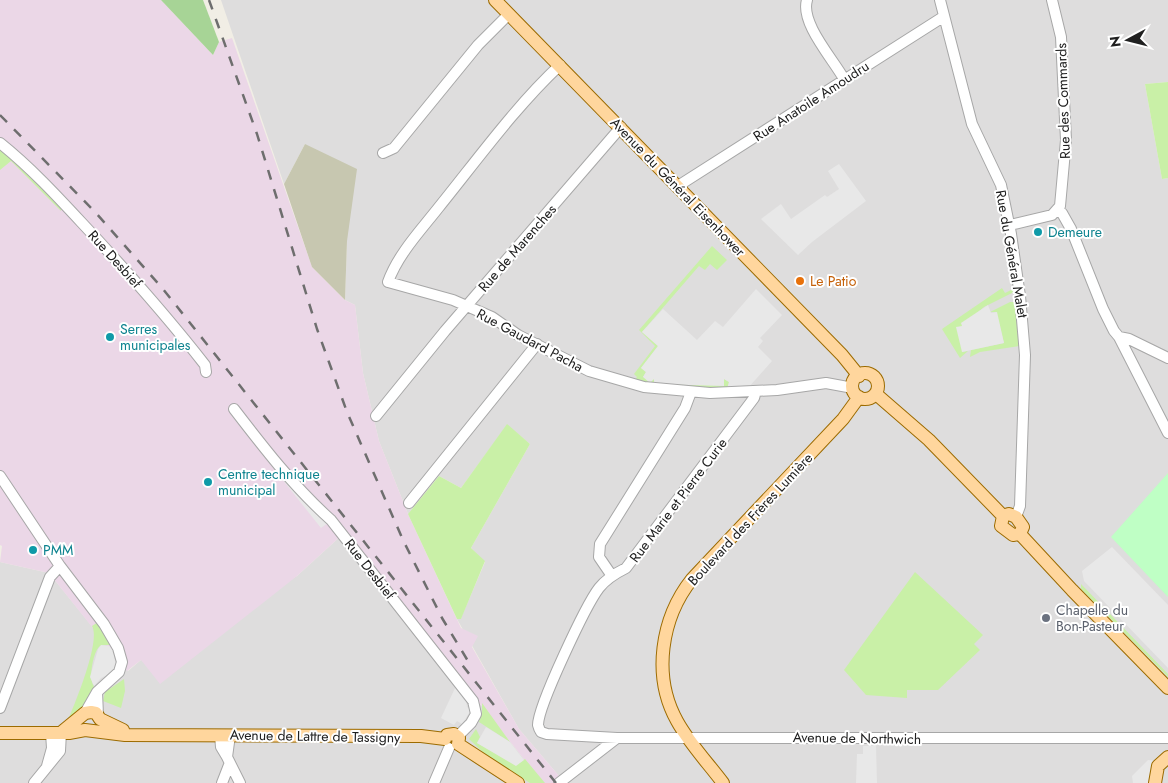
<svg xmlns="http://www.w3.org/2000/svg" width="1168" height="783" viewBox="0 0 1168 783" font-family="Jost,sans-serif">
<rect width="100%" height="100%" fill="#f1eee5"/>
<!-- residential -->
<path fill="#dedddd" d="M221 0H1168V82L1145 84 1162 179 1168 178V783H565L519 729 457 619 461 618 485 562 471 548 530 444 507 425 461 488 439 476 408 514 379 441 363 373 355 305 345 300 347 241 305 144 284 184Z
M344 533 543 783H0V562L49 573 128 671 141 660 297 576Z"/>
<!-- industrial -->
<path fill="#ebd7e7" d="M0 0H161L213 55 219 42 232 38 312 267 345 300 355 305 363 373 379 441 408 514 461 628 478 636 472 647 519 729 565 783H543L344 533 297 576 160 684 141 660 127 671 49 573 0 562 2 546 0 545Z"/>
<!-- construction -->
<path fill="#c7c7b0" d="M305 144 357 169 347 241 345 300 312 267 284 184Z"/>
<!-- grass -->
<path fill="#c9f0a7" d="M1168 82V178L1162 179 1145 84Z
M0 148 61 207V211L11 161 0 170Z
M712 246 727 260 717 270 710 264 705 270 699 266 642 332 658 346 641 368 646 372 643 377 654 378V384L724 385V379L729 382 727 389 659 386 635 380 637 377 634 374 655 346 639 330Z
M1002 288 1005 293 1013 289 1014 292 984 307 962 326V352L968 351 960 358 942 329Z
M1010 302H1015L1019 346 980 352 970 357 971 350 1004 343 996 312H990Z
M507 424 530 444 471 548 485 561 461 619H457L408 514 439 476 461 488Z
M915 572 983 635 974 644 980 650 938 690H907V698L866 695 844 670Z
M1081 584 1168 674V677L1081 589Z
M98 622 112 644C108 646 103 644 100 646 93 651 88 680 94 686L84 706 68 720C75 703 101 641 92 626Z
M124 679 125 691 121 708 103 701 105 692Z
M482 703 510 742 479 722 482 713Z
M476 729 480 737 477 743 516 765 525 759 545 783H530L488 757 469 739Z"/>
<!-- forest -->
<path fill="#a7d496" d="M161 0H203L219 42 213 55Z"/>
<!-- park -->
<path fill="#bfffc5" d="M1168 473V597L1111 537Z"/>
<!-- parking -->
<path fill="#e8e8e8" d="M839 164 866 201 812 242 798 255 761 219 781 204 791 219 825 195 827 197 839 189 828 171Z
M756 289 782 315 760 338 763 341 758 347 772 361 748 388 727 389 729 382 724 379V386L654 384V379L650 383 643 377 646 372 641 368 658 346 642 332 663 309 697 340 715 321 723 327Z
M988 305 991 313 997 312 1004 343 962 352 956 327 962 326 961 323Z
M234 413 328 523 321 528 231 415Z
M1112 547 1168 605V668L1084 581 1082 571Z
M101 645 109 646 113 650 116 666 112 673 101 678 94 686 90 677 98 649Z
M456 686 466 701 467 707 471 710 462 724 457 721 454 725 441 718Z
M486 727 510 742 524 760 516 766 477 743Z
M863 746H876L877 783H856L857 754H863Z
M1148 760 1157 761 1151 771 1150 783H1133L1132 776Z"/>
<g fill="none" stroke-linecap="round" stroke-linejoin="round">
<defs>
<path id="minor" d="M807 0C800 23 833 59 844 79
M940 0 972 124 1001 185 1011 234 1020 296 1025 355 1020 506 1016 517
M560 65C516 106 477 160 439 207 421 230 398 254 388 282L453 300 492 317 518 335 589 371 644 387 710 393 777 390 826 383 853 388
M0 143C30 167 56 195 82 223 125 269 166 315 205 365L206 372
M383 153 394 148 478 45 509 14
M678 186 943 17
M1058 211 1062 213 1071 229 1103 309 1114 331 1119 337 1129 339 1168 358
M1010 225 1052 215 1060 206 1066 140 1061 37 1052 0
M1119 337 1168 433
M756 391 754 398 626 568C616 573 606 579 599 588 586 605 538 706 538 725 539 729 539 729 541 732L547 734 617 738H1168
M234 409C264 448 294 487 331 520L473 701 476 714 471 723 458 736
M376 416 445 331 621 127
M0 476 60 566 104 624 118 648 122 662 119 672 97 692
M409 503 537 344
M612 576 599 557 600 544 685 408 691 392
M0 708 50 577 60 566
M85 713 97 692 98 715
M220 735 221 747 227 757 230 735
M227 757 240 783
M47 766 52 748 51 733
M34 783 60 751 61 732
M222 783 229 765
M434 783 449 748
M559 783 617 738"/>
<path id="major" d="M495 0 842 355 859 376
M852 386a13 13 0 1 1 26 0a13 13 0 1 1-26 0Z
M876 394 929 440 1003 516
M1003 516 1009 514 1016 517 1023 527 1020 534
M1003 516 1001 526 1013 535 1020 534
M1020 534 1072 590 1168 688
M63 731 85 713 91 712 96 713 100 719 123 730
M0 733H69L85 730 125 735 421 736 445 739
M445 739 447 735 454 734 459 738 458 744
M458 744 518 783
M723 783C708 763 689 743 677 721 652 676 661 618 692 579L843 419 859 397
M1155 783 1158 766 1168 757"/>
</defs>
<!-- minor casing -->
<use href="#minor" stroke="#a7a7a7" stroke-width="12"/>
<!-- major casing -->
<use href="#major" stroke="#9c6b00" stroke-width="14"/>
<!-- minor -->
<use href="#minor" stroke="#fff" stroke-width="10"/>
<!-- major -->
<use href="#major" stroke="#ffd69d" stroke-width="12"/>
<!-- rail -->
<path stroke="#6e6e6e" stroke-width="2.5" stroke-dasharray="10 10" stroke-linecap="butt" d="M209 0 257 134 317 329 347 412 403 540 442 618 471 666
M0 115 96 213 163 289 556 783"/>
</g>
<!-- markers -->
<g fill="#0f9aa8" stroke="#fff" stroke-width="2">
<circle cx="1038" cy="232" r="5"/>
<circle cx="110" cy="337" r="5"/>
<circle cx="208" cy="482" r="5"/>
<circle cx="33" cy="550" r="5"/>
</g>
<circle fill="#e8710a" stroke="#fff" stroke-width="2" cx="800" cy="281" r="5"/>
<circle fill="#6b7280" stroke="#fff" stroke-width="2" cx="1046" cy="618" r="5"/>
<g text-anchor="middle" stroke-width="4" stroke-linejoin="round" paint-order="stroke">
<!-- street labels -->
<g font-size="14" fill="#202020" stroke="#fff">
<text transform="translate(811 101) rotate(-33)" y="5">Rue Anatoile Amoudru</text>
<text transform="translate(1063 101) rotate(-92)" y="5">Rue des Commards</text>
<text transform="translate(678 187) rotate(46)" y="5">Avenue du Général Eisenhower</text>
<text transform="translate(517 248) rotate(-49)" y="5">Rue de Marenches</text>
<text transform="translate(1012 254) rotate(80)" y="5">Rue du Général Malet</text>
<text transform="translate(115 259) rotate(48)" y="5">Rue Desbief</text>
<text transform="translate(530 340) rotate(28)" y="5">Rue Gaudard Pacha</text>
<text transform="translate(678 500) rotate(-53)" y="5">Rue Marie et Pierre Curie</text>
<text transform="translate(750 519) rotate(-47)" y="5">Boulevard des Frères Lumière</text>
<text transform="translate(370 569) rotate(52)" y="5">Rue Desbief</text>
<text transform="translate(315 736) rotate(1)" y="5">Avenue de Lattre de Tassigny</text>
<text transform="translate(857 738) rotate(1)" y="5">Avenue de Northwich</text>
</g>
<!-- culture labels -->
<g font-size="14" fill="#0d838f" stroke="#fff" text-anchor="start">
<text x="1048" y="237">Demeure</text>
<text x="120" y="334">Serres<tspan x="120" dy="16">municipales</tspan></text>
<text x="218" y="479">Centre technique<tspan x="218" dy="16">municipal</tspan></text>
<text x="43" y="555">PMM</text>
</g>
<!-- food labels -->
<g font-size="14" fill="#c56008" stroke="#fff" text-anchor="start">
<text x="810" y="286">Le Patio</text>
</g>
<!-- worship labels -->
<g font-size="14" fill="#5b616d" stroke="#fff" text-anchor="start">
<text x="1056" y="615">Chapelle du<tspan x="1056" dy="16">Bon-Pasteur</tspan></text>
</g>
</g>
<!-- north arrow -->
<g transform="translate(1128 40) rotate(263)" stroke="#ffffff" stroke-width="4" paint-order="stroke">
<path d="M0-4L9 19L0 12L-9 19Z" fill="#202020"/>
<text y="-8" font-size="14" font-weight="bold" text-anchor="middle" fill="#202020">N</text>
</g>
</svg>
